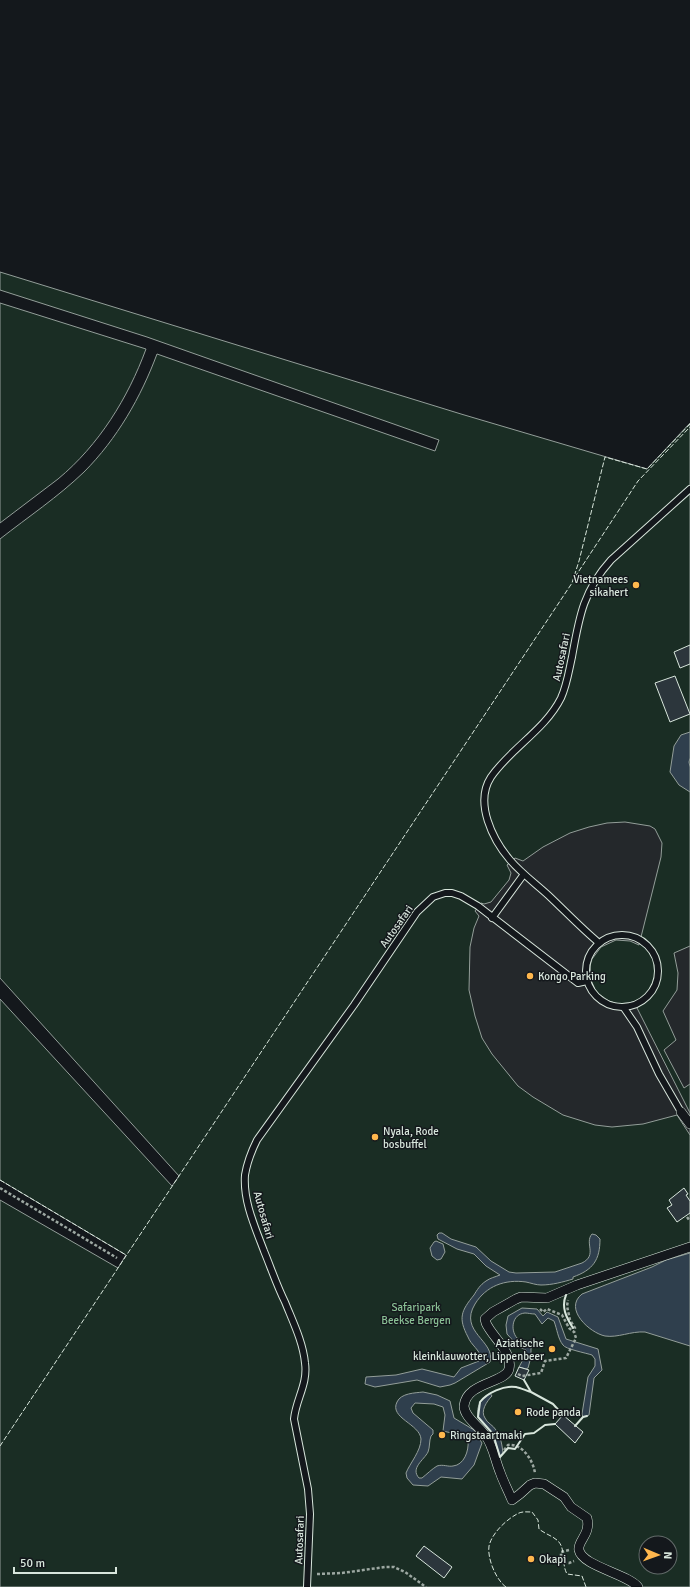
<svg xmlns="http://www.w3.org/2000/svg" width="690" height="1587" viewBox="0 0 690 1587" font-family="Signika,sans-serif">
<rect width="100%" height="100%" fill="#14181c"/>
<!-- green -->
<path fill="#1a2d24" stroke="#939e99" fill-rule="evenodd" d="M0 272 461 414 647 469 690 423V1587H0V1200L118 1268 126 1255 0 1180V999L172 1186 179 1176 0 978V539C28 517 58 497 84 472 117 439 141 397 157 354L435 451 439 440 147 337 0 290ZM646 1543H670V1567H646Z
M0 303 146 349C128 398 99 445 58 479 39 494 19 508 0 523Z"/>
<!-- parking -->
<path fill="#24282b" stroke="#939e99" d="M625 822 650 826 655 829 662 843 661 857 639 945 630 941 616 940 601 947 592 959 590 966 591 980 596 992 609 1001 619 1004 634 1002 690 1113V1135L677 1115 643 1124 612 1127 595 1125 563 1115 533 1097 518 1086 492 1054 482 1038 475 1016 469 990 470 947 474 928 479 916 475 911 481 903 484 904 491 902 509 880 511 873 507 865 515 858 523 861 543 847 570 833 589 827 607 823Z
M690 946V1084L684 1088 664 1050 676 1040 663 1011 677 990 678 973 674 953Z"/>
<!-- water -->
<path fill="#2f3f4d" stroke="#939e99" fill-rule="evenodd" d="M690 732V758L689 762 690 767V792L679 785 670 772 674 746 681 735Z
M439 1233H442L451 1239 476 1247 491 1261 509 1272 516 1273 555 1272 582 1263C598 1255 584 1243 592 1234L596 1235 600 1239C600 1260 593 1270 573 1277V1279C563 1282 552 1285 541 1285 536 1285 531 1283 526 1282 505 1279 486 1286 475 1304 458 1332 496 1341 490 1362L455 1383 450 1385 440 1387 417 1380 375 1387 365 1384 366 1377 396 1375 422 1369 454 1377 461 1368 479 1361 481 1358C480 1350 471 1345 468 1337 458 1318 461 1311 474 1295 477 1290 480 1285 486 1281 490 1278 495 1277 500 1275L486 1266 474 1254 457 1249 438 1239 437 1235Z
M436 1241 443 1244 445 1252 441 1259 437 1260 432 1256 430 1248 434 1242Z
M690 1253V1346L645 1332C631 1331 618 1338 605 1336 590 1333 563 1309 582 1294L652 1267 666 1260Z
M522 1308 537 1309 543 1316 547 1312 558 1317 566 1339 598 1349 602 1370 594 1378 589 1415 587 1416 583 1417 582 1414 588 1377 595 1366V1359L592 1355C586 1353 565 1349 563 1345 558 1339 557 1329 554 1321L548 1318 542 1324 535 1314C531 1314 528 1313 525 1313 512 1314 510 1330 517 1338 521 1342 527 1344 531 1346V1357L528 1368 526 1369 519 1367 525 1356 526 1350 519 1347 507 1334 506 1325 508 1316Z
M423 1392 437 1395 450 1401 454 1418 474 1430 482 1443 474 1465 462 1479 441 1477 428 1486 413 1485 407 1478 406 1473C410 1463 421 1451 421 1439 420 1424 389 1418 397 1402 401 1393 415 1393 423 1392ZM415 1403 434 1404 443 1407 445 1415 443 1431 464 1436 468 1441C469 1451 464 1465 453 1466 448 1467 443 1464 437 1466 432 1469 427 1474 422 1478H419C410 1468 424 1460 428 1452 430 1447 429 1441 431 1436L433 1434V1430L413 1413 411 1408Z
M490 1393 492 1396C487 1401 480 1411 485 1418 487 1423 493 1425 496 1430 501 1437 502 1445 503 1453L500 1457 493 1434 478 1417C476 1406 481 1399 490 1393Z"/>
<!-- building -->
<path fill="#2c363c" stroke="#d8e6dc" d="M690 645V664L680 668 674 652Z
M675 676 690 714 670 722 655 683Z
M684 1188 688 1194 686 1195 690 1201V1213L677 1222 667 1208 672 1205 669 1200Z
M519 1367 529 1370 524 1380 515 1376Z
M563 1415 583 1432 575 1443 555 1424Z
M424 1546 452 1567 444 1578 416 1556Z"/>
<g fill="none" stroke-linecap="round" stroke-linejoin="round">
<defs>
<path id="service" d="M492 918 524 874
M586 971a36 36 0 1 1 72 0a36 36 0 1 1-72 0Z
M599 943C581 928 565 911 548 895 536 884 521 873 510 860 493 840 474 803 491 777 511 748 545 730 561 698 567 685 569 670 572 657 579 618 583 591 611 560L690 489
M624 1008 637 1027 659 1074 681 1112
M307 1587 310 1514 308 1489 294 1419C296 1399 308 1384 305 1363 303 1342 293 1322 285 1302 277 1286 271 1268 264 1251 255 1227 243 1201 245 1175 247 1163 251 1152 257 1140L354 1005 417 912 433 897 445 893H452L461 896 478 906 578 983 587 981"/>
<path id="pedestrian" d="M681 1112 690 1124
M638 1587C628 1574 582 1566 579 1550 577 1541 591 1535 587 1518L571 1507 564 1497 544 1484 535 1483 530 1485 520 1494 512 1500C508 1490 503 1481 500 1472 495 1460 493 1445 485 1435 479 1426 464 1417 464 1406 466 1382 506 1383 509 1369 513 1352 492 1337 486 1323L485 1319 493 1312 516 1299 521 1297 547 1298 577 1285 690 1247"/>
</defs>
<!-- service casing -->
<use href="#service" stroke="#d8e6dc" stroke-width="8"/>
<!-- pedestrian casing -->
<use href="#pedestrian" stroke="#d8e6dc" stroke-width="10"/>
<!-- path -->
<path stroke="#9da8a2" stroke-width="2.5" stroke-dasharray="3 2" stroke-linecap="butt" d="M0 1188 117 1258
M687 1217 690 1221
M540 1309 543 1312 547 1309 562 1315 569 1328 574 1332 575 1328 570 1320 567 1306 568 1300
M518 1374 522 1376 541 1373 545 1361 566 1358 576 1338 574 1332
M504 1450 508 1445C522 1443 533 1460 535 1473
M569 1550 561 1552V1559L562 1562 569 1563 574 1561
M317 1574 342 1573 385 1567H394L405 1572 426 1587"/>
<!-- service -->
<use href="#service" stroke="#14181c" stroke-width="6"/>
<!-- pedestrian -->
<use href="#pedestrian" stroke="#14181c" stroke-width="9"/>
<!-- fence -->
<path stroke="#d8e6dc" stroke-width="1" stroke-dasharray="5 2" stroke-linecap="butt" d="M575 577 638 481 690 427
M0 1180 126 1255
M0 1446 572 583 579 561 605 457 647 469 690 424
M506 1587C496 1580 487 1558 489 1546 492 1533 506 1520 517 1514 522 1511 527 1512 532 1512L538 1520 539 1529C545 1534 553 1536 558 1541 566 1549 561 1563 567 1574L582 1576 586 1587"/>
<!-- wall -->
<path stroke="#d8e6dc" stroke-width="2" d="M566 1295C561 1307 566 1317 573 1328
M524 1380 531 1392 553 1404 563 1415
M531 1392C527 1391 521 1388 516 1387 504 1385 487 1393 480 1402L478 1417 493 1434 500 1457 508 1448 515 1449 525 1434 534 1433 545 1425 555 1424
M575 1426 583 1417 587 1416"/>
</g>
<!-- markers -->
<g fill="#ffb74d" stroke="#14181c" stroke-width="1.5">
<circle cx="636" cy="585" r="4"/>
<circle cx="530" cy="976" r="4"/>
<circle cx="375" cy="1137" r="4"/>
<circle cx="552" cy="1349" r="4"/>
<circle cx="518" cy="1412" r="4"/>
<circle cx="442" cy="1435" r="4"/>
<circle cx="531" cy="1559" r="4"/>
</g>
<g text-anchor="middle" stroke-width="3" stroke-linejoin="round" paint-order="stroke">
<!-- poi labels -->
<g font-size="11" fill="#d8e6dc" stroke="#14181c" text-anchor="start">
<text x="628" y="583" text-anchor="end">Vietnamees<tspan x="628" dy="13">sikahert</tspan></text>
<text x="538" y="980">Kongo Parking</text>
<text x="383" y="1135">Nyala, Rode<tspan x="383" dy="13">bosbuffel</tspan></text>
<text x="544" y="1347" text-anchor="end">Aziatische<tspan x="544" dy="13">kleinklauwotter, Lippenbeer</tspan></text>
<text x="526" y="1416">Rode panda</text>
<text x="450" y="1439">Ringstaartmaki</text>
<text x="539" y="1563">Okapi</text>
</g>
<!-- street labels -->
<g font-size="11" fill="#d8e6dc" stroke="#14181c">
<text transform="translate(561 657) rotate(-78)" y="4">Autosafari</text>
<text transform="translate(396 926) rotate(-55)" y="4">Autosafari</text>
<text transform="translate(264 1215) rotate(74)" y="4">Autosafari</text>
<text transform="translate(299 1540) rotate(-88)" y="4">Autosafari</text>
</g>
<!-- park labels -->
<g font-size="11" fill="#8ac095" stroke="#14181c">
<text x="416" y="1311">Safaripark<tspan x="416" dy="13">Beekse Bergen</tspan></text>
</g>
</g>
<!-- north arrow -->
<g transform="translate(658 1555) rotate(92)"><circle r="19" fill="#14181c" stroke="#626a69"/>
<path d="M0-3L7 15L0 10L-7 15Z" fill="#ffb74d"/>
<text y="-6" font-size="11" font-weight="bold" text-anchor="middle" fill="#d8e6dc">N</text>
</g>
<!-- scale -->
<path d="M14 1567v6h102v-6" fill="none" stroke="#d8e6dc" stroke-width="2"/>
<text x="20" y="1567" font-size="12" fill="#d8e6dc" stroke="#14181c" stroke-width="3" paint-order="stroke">50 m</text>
</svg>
